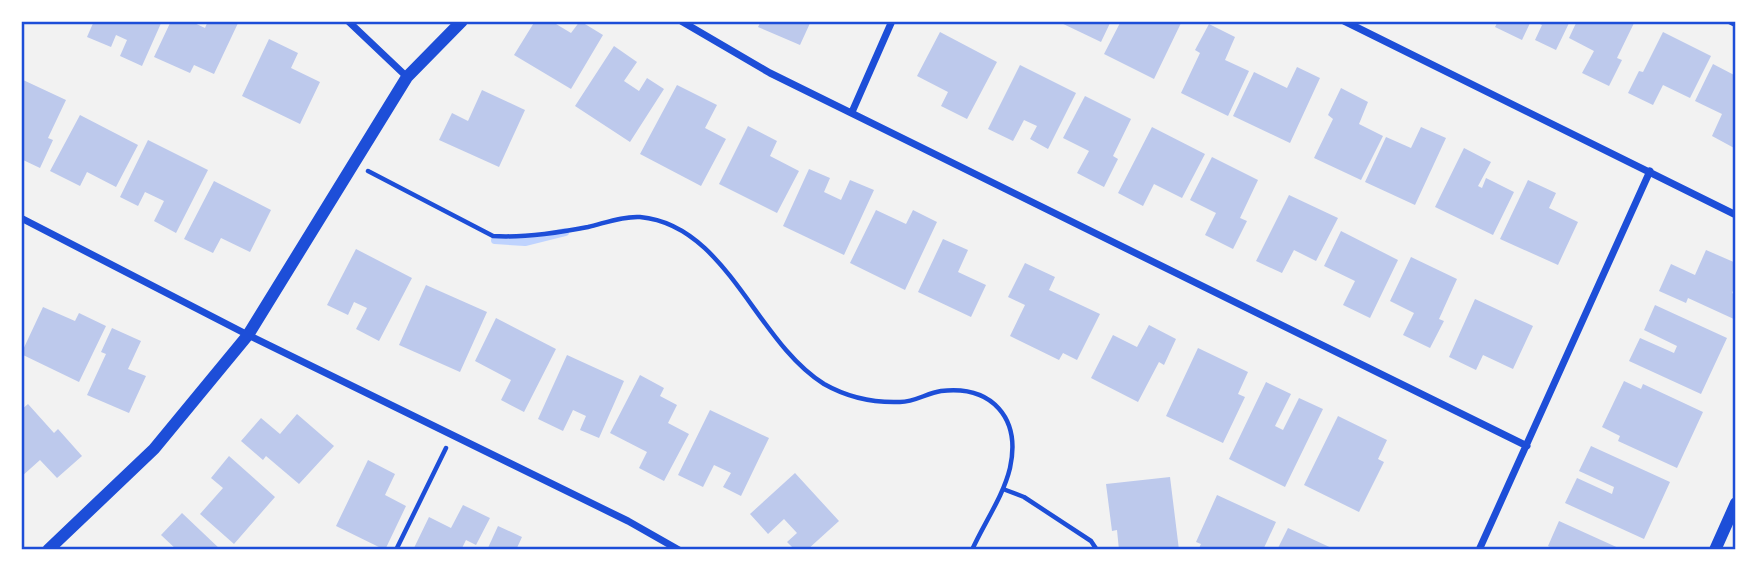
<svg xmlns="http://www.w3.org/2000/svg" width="1757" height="571" viewBox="0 0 1757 571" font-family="'Sofia Sans Condensed',sans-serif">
<rect width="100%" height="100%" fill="#f2f2f2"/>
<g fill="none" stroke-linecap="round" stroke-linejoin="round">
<!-- stream -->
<path stroke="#bfd3fe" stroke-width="8" d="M495 240 525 242 565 232"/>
</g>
<!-- building -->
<path fill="#bdc9ec" d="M94 21H162L142 66 120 56 127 40 116 35 111 47 87 37Z
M171 21H190L205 28 208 21H239L214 74 194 65 190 73 154 57Z
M535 21H551L571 33 580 21 603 35 571 89 514 55Z
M761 21H811L800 45 758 27Z
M1057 21H1111L1101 42Z
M1121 21H1182L1154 79 1104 54Z
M1498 21H1531L1522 40 1495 27Z
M1533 21H1570L1556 50 1535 40 1542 25Z
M1577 21H1635L1617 58 1622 60 1609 86 1582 73 1594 51 1569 38Z
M1209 24 1235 37 1225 60 1249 71 1228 116 1181 93 1200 53 1195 50Z
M940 32 997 62 967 119 941 106 948 92 917 76Z
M1663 32 1711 56 1690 98 1663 85 1653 105 1628 93 1639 71 1643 72Z
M269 39 298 53 291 68 320 82 300 124 242 96Z
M614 46 637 62 624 81 639 91 647 78 664 89 630 142 575 106Z
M1713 64 1736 76V149L1712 136 1722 114 1695 101Z
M1020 65 1076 93 1048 149 1030 139 1037 126 1024 120 1013 141 988 129Z
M1297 67 1320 78 1290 143 1233 116 1254 72 1287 88Z
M21 79 66 100 48 138 53 140 40 168 21 159Z
M677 85 717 105 705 128 726 139 701 186 640 154Z
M1341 88 1368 102 1359 124 1383 136 1361 180 1314 158 1333 119 1328 115Z
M482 90 525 110 499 167 439 140 452 113 468 121Z
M1085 96 1131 119 1113 156 1118 159 1104 187 1077 173 1089 151 1063 138Z
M80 115 138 145 116 187 87 172 80 186 50 171Z
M748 126 777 141 770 156 799 171 777 213 719 184Z
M1152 127 1205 154 1182 198 1154 184 1143 206 1118 193Z
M1421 127 1446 138 1415 205 1365 182 1386 137 1411 148Z
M148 140 208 170 176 233 154 221 164 201 145 192 138 206 120 197Z
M1464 148 1491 162 1478 186 1482 188 1486 178 1514 192 1493 235 1435 207Z
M1212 157 1258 180 1240 218 1247 221 1233 249 1205 235 1216 213 1190 200Z
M809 169 830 178 824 192 841 200 850 180 874 190 844 255 783 226Z
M1528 180 1556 193 1549 208 1578 222 1558 265 1500 239Z
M214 181 271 210 250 252 221 238 213 253 184 239Z
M1289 195 1338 218 1316 261 1294 250 1282 273 1256 261Z
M876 210 906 224 913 210 937 222 905 290 850 263Z
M1341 231 1398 260 1370 318 1343 305 1355 281 1324 266Z
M943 239 968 250 958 272 986 285 971 317 918 292Z
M356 249 412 278 379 341 356 329 367 308 354 302 348 315 327 305Z
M1706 250 1736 263V283L1732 293 1736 295V320L1688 298 1686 303 1659 291 1671 264 1695 275Z
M1411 257 1457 279 1439 319 1444 321 1430 348 1403 335 1414 313 1390 301Z
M1025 263 1055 277 1049 290 1100 314 1077 360 1063 353 1059 360 1010 336 1025 305 1008 297Z
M426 285 487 312 460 372 399 345Z
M1475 299 1533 326 1513 369 1483 355 1476 370 1449 357Z
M1655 305 1727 338 1701 394 1629 361 1640 338 1674 353 1677 346 1644 330Z
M43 307 75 321 79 313 106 326 79 382 21 354Z
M496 318 556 349 524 412 501 400 511 380 475 361Z
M1149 325 1176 339 1164 365 1159 362 1138 402 1091 378 1113 335 1137 347Z
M112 328 141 341 128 369 146 376 129 413 87 395 106 354 101 352Z
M1198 348 1248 372 1238 394 1245 397 1223 443 1166 416Z
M567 355 624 381 599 438 580 430 586 416 573 410 563 431 538 419Z
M640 375 664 388 660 396 677 405 668 423 689 434 664 481 639 468 647 452 610 433Z
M1624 381 1641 389 1643 384 1703 412 1677 468 1618 441 1620 436 1602 427Z
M1266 382 1291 394 1275 426 1283 430 1299 398 1323 409 1285 487 1229 459Z
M28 404 54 433 58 429 82 456 57 478 40 460 21 477V410Z
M710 410 769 438 741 496 723 487 731 473 714 465 703 487 678 475Z
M297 414 334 446 299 484 266 456 263 460 241 441 261 418 280 434Z
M1338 416 1387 440 1378 459 1384 462 1359 512 1304 485Z
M1591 446 1670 482 1644 539 1565 503 1577 478 1612 494 1614 487 1579 471Z
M229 456 275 497 234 544 200 514 223 488 211 478Z
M368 460 395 474 385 495 406 506 385 550 336 526Z
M795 473 839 521 807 550H795L787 542 797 533 784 519 768 534 750 514Z
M1170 477 1179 550H1119L1117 530 1112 531 1106 484Z
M1217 495 1276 522 1263 550H1198L1201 544 1196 542Z
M463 505 490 518 476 545 466 540 461 550H413L429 517 451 528Z
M182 513 221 550H177L161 535Z
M1559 521 1623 550H1556L1548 546Z
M498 526 522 537 516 550H487Z
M1288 528 1336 550H1277Z"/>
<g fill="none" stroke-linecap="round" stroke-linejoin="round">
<!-- path -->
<path stroke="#1d4ed8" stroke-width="4.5" d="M368 171 493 236C524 238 557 233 588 227 605 223 623 216 640 217 727 225 755 341 824 384 847 397 874 403 900 402 915 402 927 393 941 391 992 385 1021 418 1010 468 1003 497 984 523 972 550
M1003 489 1024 497 1091 541 1097 550
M396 550 446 448"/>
<!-- service -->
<path stroke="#1d4ed8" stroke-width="5" d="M1728 21 1736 25"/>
<!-- minor -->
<path stroke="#1d4ed8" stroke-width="7" d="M348 21 407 77
M681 21 770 73 1527 446
M1344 21 1736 215
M852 112 892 21
M21 218 248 335 628 521 679 550
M1479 550 1650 171"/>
<!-- tertiary -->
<path stroke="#1d4ed8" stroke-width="12" d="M48 550 154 449 248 335 407 77 462 21
M1715 550 1736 503"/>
</g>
<!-- border -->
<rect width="1757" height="571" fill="none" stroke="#ffffff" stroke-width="46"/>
<rect x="23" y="23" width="1711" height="525" fill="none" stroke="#1d4ed8" stroke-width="2.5"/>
</svg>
